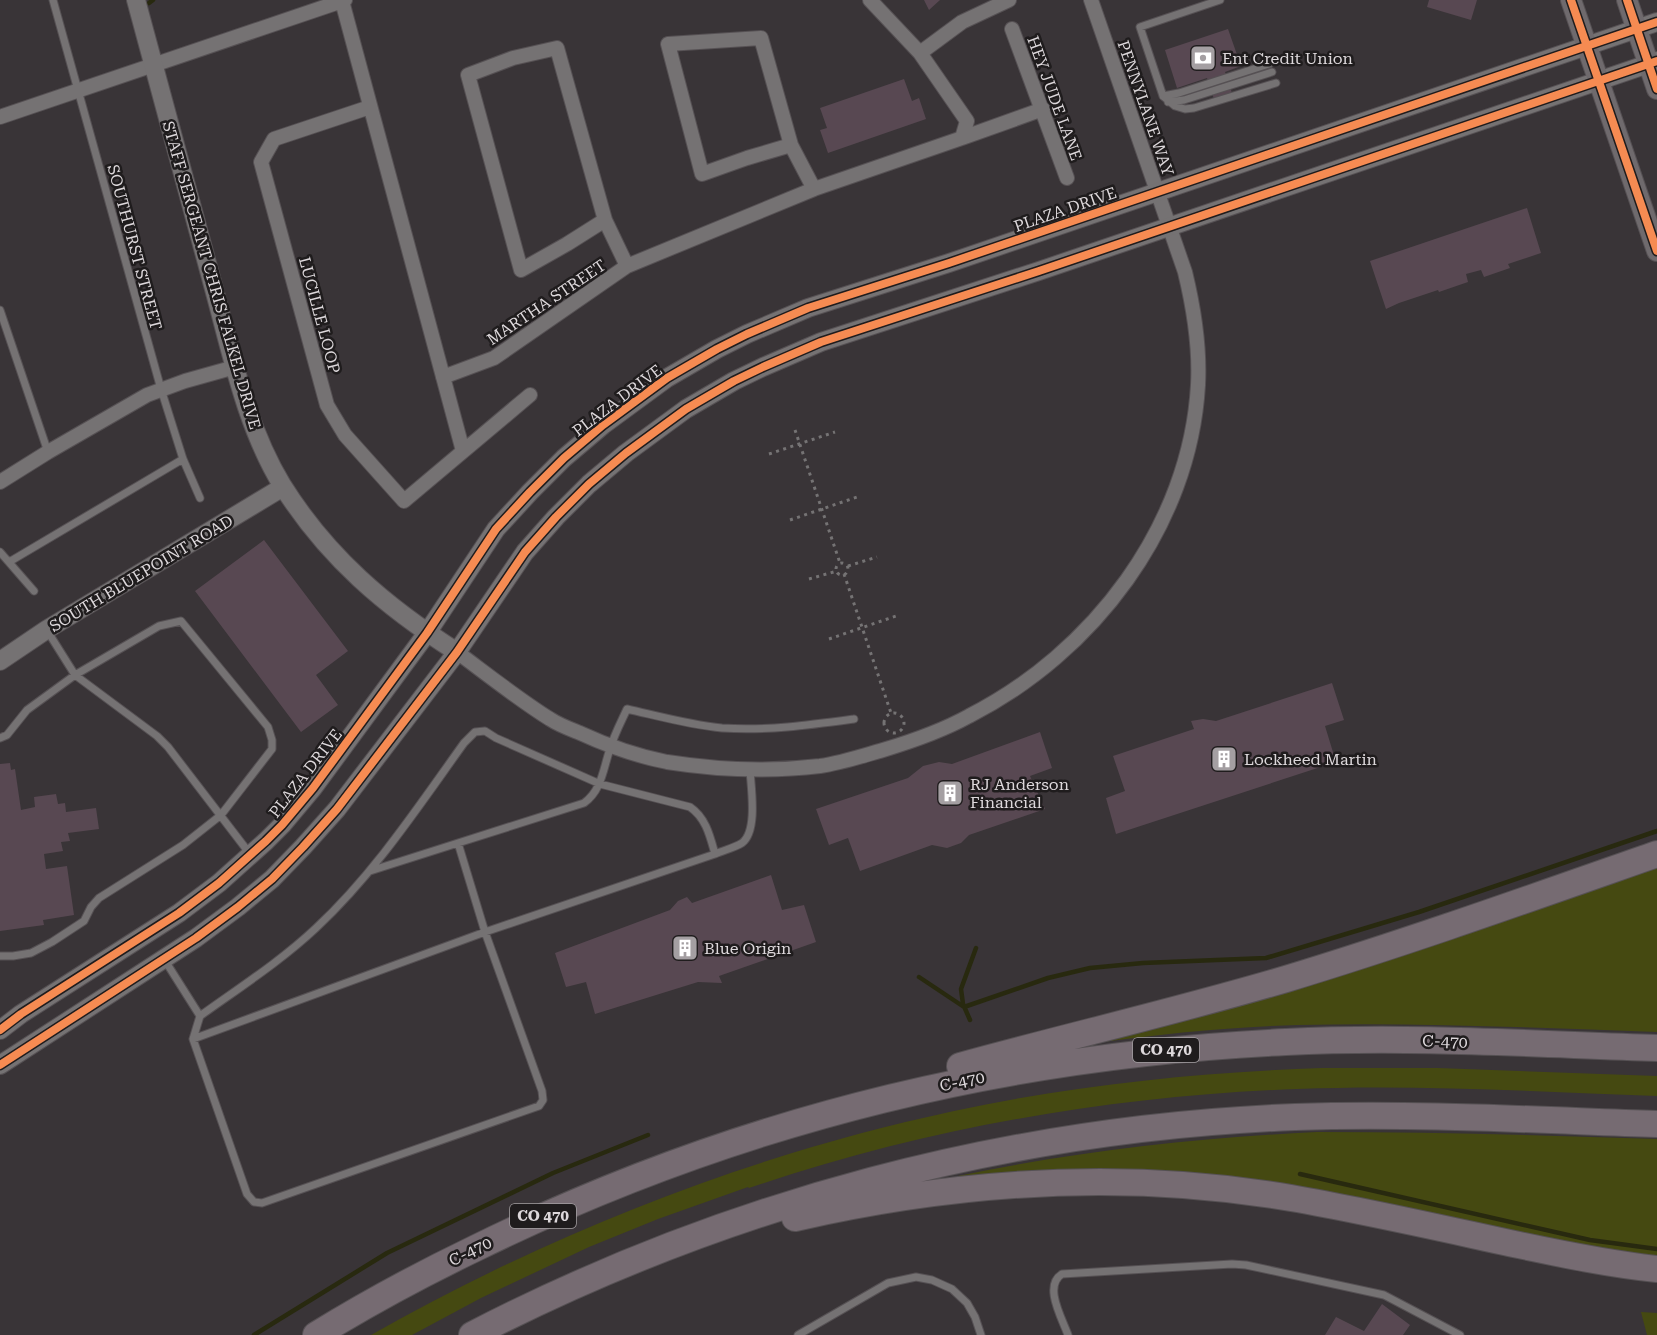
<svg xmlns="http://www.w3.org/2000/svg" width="1657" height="1335" viewBox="0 0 1657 1335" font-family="'Roboto Serif',serif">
<rect width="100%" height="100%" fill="#393437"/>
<!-- green -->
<path fill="#454911" d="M1657 866V1032C1537 1028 1417 1022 1298 1025 1230 1027 1161 1034 1094 1043Z
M1322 1068H1438L1657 1076V1096C1537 1092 1417 1084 1297 1089 1111 1096 925 1128 749 1188L748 1187 658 1219 589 1247 481 1298 412 1335H371C553 1232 749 1155 954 1111 1075 1085 1199 1072 1322 1068Z
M1317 1132C1431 1132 1544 1135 1657 1139V1257L1594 1248 1332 1194 959 1179 958 1176C1079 1151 1194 1138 1317 1132Z
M1641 1312 1657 1313V1335H1647Z"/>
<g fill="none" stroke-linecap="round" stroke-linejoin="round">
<!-- stream -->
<path stroke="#28290f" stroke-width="4.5" d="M149 3 153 0
M919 977 964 1007 1048 978 1090 968 1143 963 1266 958 1419 912 1657 831
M970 1020 963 1004 961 989 976 948
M1300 1174 1590 1240 1657 1249
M254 1335 387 1253 553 1173 648 1135"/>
</g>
<!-- building -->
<path fill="#584852" d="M924 0H940L929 10Z
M1429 0H1477L1471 20 1427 7Z
M1228 29 1241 66 1225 72 1232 93 1214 99 1207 78 1177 88 1165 50Z
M904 79 912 101 919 98 926 119 828 153 820 130 827 128 820 108Z
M1527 208 1541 253 1508 264 1510 268 1484 277 1481 270 1466 274 1468 282 1439 292 1438 290 1399 303 1386 309 1370 261Z
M264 540 348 651 316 675 338 705 301 732 195 591Z
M1332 683 1344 720 1325 726 1336 762 1116 834 1106 798 1125 791 1113 756 1194 729 1191 721 1203 719 1216 721Z
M1040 732 1052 768 1030 776 1045 809 969 835 961 843 947 848 932 845 860 871 848 838 829 845 816 809 908 778 923 766 939 762 952 764Z
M10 763 11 770 15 769 21 810 35 807 34 797 56 794 58 804 65 803 66 812 96 808 99 829 68 833 70 841 61 842 63 851 44 854 46 869 67 866 74 915 43 920 44 925 0 931V764Z
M771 875 782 910 804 905 816 942 719 976 722 983 698 982 595 1014 586 982 566 987 555 953 670 910 678 901 687 897 692 903Z
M1382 1304 1410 1325 1403 1335H1325L1336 1317 1364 1331Z"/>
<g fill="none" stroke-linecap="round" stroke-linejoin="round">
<defs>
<path id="service" d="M53 0 161 389 183 459 200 498
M1220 0 1140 27 1163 96 1175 106 1185 109 1194 108 1276 83
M1163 96 1179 93 1269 64
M1168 102 1184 100 1272 72
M0 310 48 452
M0 552 34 591
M9 562 183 459
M48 632 75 675 157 736 168 747 250 854
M0 738 7 735 27 710 75 675 159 626 181 621 268 727 272 740V749L221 815 183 845 99 898 91 907 84 921 52 942 31 953 13 956H0
M458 843 584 803C602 790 603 769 610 749 614 735 621 722 627 709 658 716 690 725 722 728 767 731 810 725 854 719
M715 854C724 850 734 848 742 843 758 831 751 788 750 770
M164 959 200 1016C239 988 281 961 316 928 374 874 418 807 464 743L475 732 485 731 496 738 600 784 690 807C706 818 710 836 715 854L485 932 542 1091 543 1100 539 1106 262 1203 254 1202 247 1194 193 1039 200 1016
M193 1039 485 932 458 843 370 871
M798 1335 888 1283 916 1277 932 1280 952 1289 967 1303 975 1317 981 1335
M1068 1335C1062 1318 1043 1286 1062 1274L1232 1264 1246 1265 1384 1295 1460 1335"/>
<path id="minor" d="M870 0 920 53
M342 1 463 451
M1012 29 1067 178
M370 107 274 139 261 162 327 405 345 435 404 501 530 395
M0 117 345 0
M962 138 1043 109
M791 145 747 158 702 174 668 44 761 38 791 145 814 189
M605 220 567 244 521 270 468 75 513 58 557 48 605 220 627 266
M443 377 494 358 627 266 814 189 962 138 967 121 920 53 962 22 1009 0
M0 482 48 452 147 395 185 381 235 367
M457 652C488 675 518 699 550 719 559 725 570 729 580 733 608 746 637 756 667 762 718 770 769 772 820 766 841 763 862 756 883 750 913 741 942 731 969 716 1093 653 1190 526 1198 385 1200 347 1194 309 1185 272L1091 0"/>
<path id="tertiary" d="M136 0C162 96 188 192 214 289 232 355 246 426 282 485 327 557 386 607 457 652
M0 661 46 630 283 487
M0 1030 21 1014 179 913 219 883 266 841 282 825 313 788 427 633 496 529 530 492 564 458 603 425 667 378 717 349 747 334 808 308 949 263 1657 22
M0 1065 196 938 238 907 272 879 303 847 337 809 457 652 525 552 556 517 589 484 626 453 686 409 734 381 763 367 821 342 1039 271 1657 61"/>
<path id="secondary" d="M1571 0 1657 251
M1627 0 1657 89"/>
<path id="motorway" d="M960 1066C1069 1036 1178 1011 1286 979 1411 941 1534 897 1657 854
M795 1218C957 1181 1127 1170 1291 1198 1366 1211 1440 1228 1514 1244 1561 1254 1609 1264 1657 1269
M316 1335C368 1303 422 1274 476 1248 730 1123 1003 1055 1286 1042 1409 1036 1533 1044 1657 1048
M472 1335C727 1203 1009 1128 1295 1117 1416 1113 1537 1120 1657 1124"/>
</defs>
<!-- service casing -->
<use href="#service" stroke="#565154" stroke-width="9"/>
<!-- minor casing -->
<use href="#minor" stroke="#565154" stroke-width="16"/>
<!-- tertiary casing -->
<use href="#tertiary" stroke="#565154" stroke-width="20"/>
<!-- secondary casing -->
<use href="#secondary" stroke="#565154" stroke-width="22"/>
<!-- motorway casing -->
<use href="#motorway" stroke="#565154" stroke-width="28"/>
<!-- path -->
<path stroke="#757374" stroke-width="3" stroke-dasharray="3 4.5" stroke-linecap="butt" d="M795 430 840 563
M769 454 835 432
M790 520 857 497
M836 569a6 6 0 1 1 12 0a6 6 0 1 1-12 0Z
M848 566 877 557
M844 574 891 713
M809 579 837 571
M829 639 896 616
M884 723a10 10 0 1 1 20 0a10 10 0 1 1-20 0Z"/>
<!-- service -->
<use href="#service" stroke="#757273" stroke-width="7"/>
<!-- minor -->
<use href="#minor" stroke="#757273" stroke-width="14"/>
<!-- tertiary -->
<use href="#tertiary" stroke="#757273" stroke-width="18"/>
<!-- secondary -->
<use href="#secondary" stroke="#6f6a6d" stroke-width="20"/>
<!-- motorway -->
<use href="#motorway" stroke="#766b72" stroke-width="26"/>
<defs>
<path id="cycleway" d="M1571 0 1657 251
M1627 0 1657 89
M0 1030 21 1014 179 913 219 883 266 841 282 825 313 788 427 633 496 529 530 492 564 458 603 425 667 378 717 349 747 334 808 308 949 263 1657 22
M0 1065 196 938 238 907 272 879 303 847 337 809 457 652 525 552 556 517 589 484 626 453 686 409 734 381 763 367 821 342 1039 271 1657 61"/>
</defs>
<!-- cycleway casing -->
<use href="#cycleway" stroke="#1f1c1d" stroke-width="11"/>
<!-- cycleway -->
<use href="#cycleway" stroke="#f68b52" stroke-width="8"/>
</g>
<!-- icons -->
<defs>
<symbol id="bank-square" viewBox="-11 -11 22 22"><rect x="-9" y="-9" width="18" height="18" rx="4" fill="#a49fa2" stroke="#1f1c1d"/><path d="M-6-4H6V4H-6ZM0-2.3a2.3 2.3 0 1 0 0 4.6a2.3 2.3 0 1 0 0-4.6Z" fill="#fff"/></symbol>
<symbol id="building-square" viewBox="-11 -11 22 22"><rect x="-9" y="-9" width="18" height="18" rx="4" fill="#a49fa2" stroke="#1f1c1d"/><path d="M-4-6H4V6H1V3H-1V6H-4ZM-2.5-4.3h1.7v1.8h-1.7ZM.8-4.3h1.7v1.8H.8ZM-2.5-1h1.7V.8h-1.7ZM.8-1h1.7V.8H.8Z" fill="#fff"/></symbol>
</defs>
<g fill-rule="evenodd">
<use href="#bank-square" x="1188" y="43" width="30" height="30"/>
<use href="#building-square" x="1209" y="744" width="30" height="30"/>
<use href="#building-square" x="935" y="778" width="30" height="30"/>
<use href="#building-square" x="670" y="933" width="30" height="30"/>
</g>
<g text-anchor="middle" stroke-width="5" stroke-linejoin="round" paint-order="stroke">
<!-- shield labels -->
<g fill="#1f1c1d" stroke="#a4a0a2" stroke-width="1.5">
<rect x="1133" y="1038" width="66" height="24" rx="4.5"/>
<rect x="510" y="1204" width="66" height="24" rx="4.5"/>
</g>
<g font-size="15" font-weight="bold" fill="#ddd8db">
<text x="1166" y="1055">CO 470</text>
<text x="543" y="1221">CO 470</text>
</g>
<!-- poi labels -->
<g font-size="16" fill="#ddd8db" stroke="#1f1c1d" text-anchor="start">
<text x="1222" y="64">Ent Credit Union</text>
<text x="1244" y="765">Lockheed Martin</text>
<text x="970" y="790">RJ Anderson<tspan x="970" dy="18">Financial</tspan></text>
<text x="704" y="954">Blue Origin</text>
</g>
<!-- street labels -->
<g font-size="16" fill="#ddd8db" stroke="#1f1c1d">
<text transform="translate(1055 98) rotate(70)" y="6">HEY JUDE LANE</text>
<text transform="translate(1146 108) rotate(71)" y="6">PENNYLANE WAY</text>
<text transform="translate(1065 209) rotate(-19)" y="6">PLAZA DRIVE</text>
<text transform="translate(135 247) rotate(75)" y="6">SOUTHURST STREET</text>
<text transform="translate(212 275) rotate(74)" y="6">STAFF SERGEANT CHRIS FALKEL DRIVE</text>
<text transform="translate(546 302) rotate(-34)" y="6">MARTHA STREET</text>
<text transform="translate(320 315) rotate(75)" y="6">LUCILLE LOOP</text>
<text transform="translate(617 400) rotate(-37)" y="6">PLAZA DRIVE</text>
<text transform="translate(141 573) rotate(-31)" y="6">SOUTH BLUEPOINT ROAD</text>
<text transform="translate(305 773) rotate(-52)" y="6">PLAZA DRIVE</text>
<text transform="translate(1445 1041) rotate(2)" y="6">C-470</text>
<text transform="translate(962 1081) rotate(-12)" y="6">C-470</text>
<text transform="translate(470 1251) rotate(-26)" y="6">C-470</text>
</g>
</g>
</svg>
